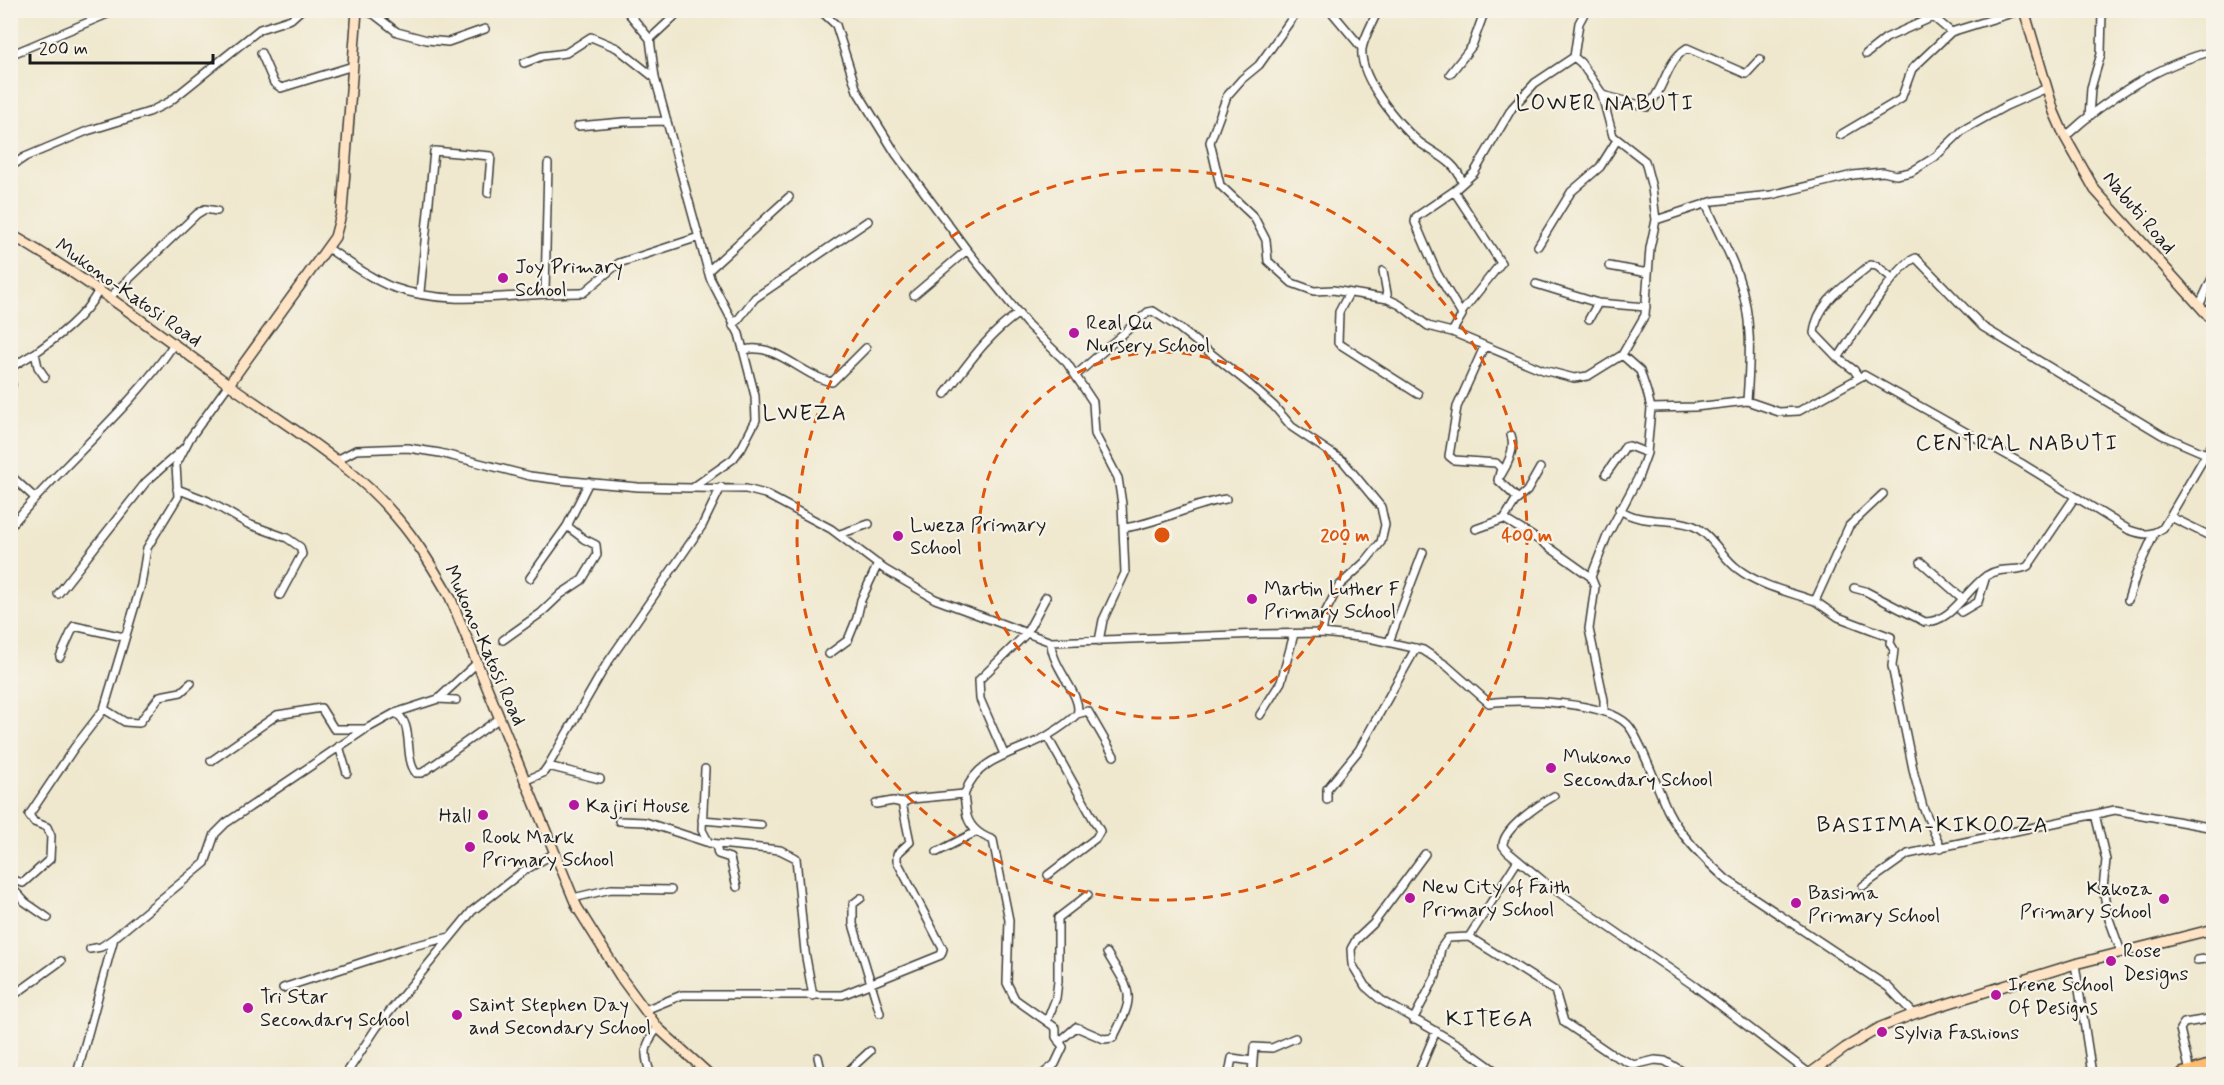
<svg xmlns="http://www.w3.org/2000/svg" width="2224" height="1085" viewBox="0 0 2224 1085" font-family="Mynerve,sans-serif">
<rect width="100%" height="100%" fill="#f7f3e8"/>
<filter id="ink" filterUnits="userSpaceOnUse"><feTurbulence type="fractalNoise" baseFrequency=".0167" numOctaves="2"/><feDisplacementMap in="SourceGraphic" scale="12" xChannelSelector="R" yChannelSelector="G"/><feConvolveMatrix kernelMatrix="1 2 1 2 8 2 1 2 1" color-interpolation-filters="sRGB"/></filter>
<filter id="wash" filterUnits="userSpaceOnUse"><feTurbulence type="fractalNoise" baseFrequency=".008" numOctaves="4" result="noise"/><feDisplacementMap in="SourceGraphic" scale="24" xChannelSelector="R" yChannelSelector="G"/><feGaussianBlur stdDeviation="1.35" result="paint"/><feColorMatrix in="noise" values="0 0 0 0 0 0 0 0 0 0 0 0 0 0 0 0 0 1.4 0 .05"/><feComposite in="paint" operator="in"/></filter>
<g filter="url(#wash)">
<rect width="100%" height="100%" fill="#efe8ce"/>
</g>
<g filter="url(#ink)">
<g fill="none" stroke-linecap="round" stroke-linejoin="round">
<defs>
<path id="street" d="M364 10 375 15 397 32 427 40 448 42 485 29
M626 10 650 39 655 78 710 278 739 334 755 396 756 420 742 447 733 459 695 486
M788 10H804
M820 10 836 25 857 91 896 154 967 250 1027 324 1067 363 1093 402 1095 434 1118 478 1122 504 1125 573 1103 620 1099 641
M1298 10 1259 65 1242 79 1227 96 1210 142 1220 185 1254 217 1266 240 1268 261 1292 283 1314 291 1333 290 1388 299 1400 305 1428 326 1452 332 1543 370 1574 378 1588 376 1622 355 1645 315 1650 248 1656 220 1652 188 1645 161 1613 136 1601 92 1581 63 1574 57 1579 23 1586 10
M1330 10 1362 48
M1378 10C1373 22 1364 37 1362 49 1359 78 1398 124 1419 142 1436 155 1456 161 1462 182
M1925 10 1951 32
M650 39 681 10
M261 53 274 83 281 88 353 66
M1866 54 1886 38 1933 17
M10 55 117 10
M524 63 542 56 566 53 591 37 617 48 655 78
M1450 74 1472 46 1485 10
M1602 95 1647 107C1665 90 1665 62 1687 48L1746 74 1760 59
M2089 117 2091 88 2101 54 2102 12
M578 126 623 122 667 121
M1840 135 1901 99 1912 69 1951 32 2022 10
M2065 137C2106 99 2159 64 2214 51
M10 167 25 157 87 131 149 112 169 102 260 29 291 19 301 10
M1454 191 1501 263 1461 313
M1706 203C1715 228 1730 251 1738 276 1753 317 1750 358 1747 401
M1656 220 1714 201 1771 195 1853 175 1883 172 1896 175 1911 172 1935 157 1963 130 2006 106 2047 88
M1538 246 1571 192 1600 167 1617 140
M329 249C349 262 369 278 392 287 453 309 520 292 583 293L619 263 699 237
M1609 266 1648 273
M708 271 789 197
M1383 271 1388 299
M1536 284 1598 303 1646 307
M420 292 434 151 491 156 488 193
M545 292 548 164
M914 295 967 250
M1348 295 1339 312 1338 343 1418 394
M108 299 197 214 205 209 217 211
M2199 306 2214 274
M1589 319 1598 303
M733 326 755 298 868 221
M1452 332 1462 315 1437 273 1415 222 1416 217 1454 191 1474 173 1512 108 1535 83 1574 57
M1484 347 1457 407 1449 456 1454 460 1496 463 1501 468 1498 480 1517 498 1504 519 1542 542 1591 577
M745 350C776 342 802 376 832 382L866 348
M35 353C59 336 84 317 98 292
M1838 358 1814 333C1817 301 1848 284 1870 265L1877 266 1892 278
M10 368 35 353 38 367 45 377
M1076 375 1148 312 1153 311 1179 328 1248 383 1274 406 1292 427 1343 461 1381 507 1385 525 1381 542 1365 562 1339 586 1326 611 1322 633
M1858 376 1854 370 1838 358C1852 338 1897 263 1916 258L1983 327 2162 435 2206 454
M10 380 12 385
M945 394C968 364 988 334 1019 313
M1651 408 1695 407 1747 401 1779 412 1799 411 1864 375 2021 463 2129 530C2143 535 2151 536 2163 528L2214 441
M335 461 356 450 408 448 440 453 530 476 561 480 638 487 746 489 765 494 831 529 884 569 935 599 1051 642 1261 634 1322 633 1369 638 1423 650 1447 666 1489 703C1520 698 1605 702 1627 724 1639 735 1659 793 1668 811 1679 834 1708 863 1727 880L1888 987 1914 1014
M1606 474 1625 447 1629 446 1647 453
M10 475 35 498
M1501 475C1508 464 1516 449 1511 435
M177 489 208 501 248 524 287 538 300 547 302 554 280 595
M1516 501 1527 491 1540 468
M1619 509C1640 525 1669 517 1691 525 1711 532 1722 558 1738 569 1760 586 1789 592 1815 601L1849 526 1883 494
M2171 517 2214 538
M10 527C62 464 128 412 174 344
M1124 528C1160 523 1191 504 1226 499
M1476 529 1504 519
M840 534 869 524
M1921 562 1962 598
M530 578 567 526 589 482
M1854 588 1865 591 1925 622C1952 622 1965 591 1986 576
M58 594 146 482 184 448
M2128 600 2137 572 2154 534
M1815 601 1838 617 1891 637 1890 643 1894 650 1892 666 1914 774 1923 807 1941 848
M1961 612 1978 602 1986 576C2003 565 2018 573 2028 566L2075 497
M503 640 541 613 561 594 582 580 597 555 596 545 584 539 567 526
M1389 642 1423 552
M829 654 848 640 857 618 861 600 878 564
M60 657 74 626 124 637
M438 699 477 663
M104 709 125 722 139 723 160 696 181 692 191 683
M1604 711V700L1589 629 1595 587 1591 577 1607 536 1638 478 1647 453 1651 408 1647 392 1640 371 1622 355
M395 713 438 699 456 700
M1077 714 1088 711 1114 756
M1260 715 1281 682 1294 634
M1047 736 1100 831 1096 838 1048 875
M339 746 347 773
M1004 754 980 699 979 680 1026 634 1046 597
M211 761 277 715 321 708 334 729H366L395 713C415 722 403 757 416 773H422L500 718
M548 766 600 779
M705 769 702 830 709 843 780 850 796 858 805 952 813 996
M524 781 543 773 548 766 606 665 702 526 721 487
M1554 796C1540 804 1502 829 1503 846L1507 851 1548 885 1696 987 1810 1074
M1327 800V789L1359 750 1416 648
M876 804 893 801 902 803
M2095 814 2106 860 2103 888 2108 916 2121 952
M702 820 761 825
M619 821 645 822 706 842
M716 845 718 854 730 858 737 887
M937 852 976 832
M1425 854 1373 924 1356 940 1351 949 1352 964 1365 986 1381 1000 1461 1046 1500 1074
M10 879 23 883 50 859 51 836 47 827 34 822 29 815 74 748 104 709 141 585 147 548 178 497 176 465 190 438 229 384
M10 886 25 902 48 918
M1863 886 1908 854 2115 810 2214 828
M573 898 611 889 671 890
M861 898 853 904V924L880 1013
M1469 937 1518 860
M90 949 101 947 114 938 205 863 215 834 226 823 364 730
M2197 960 2214 958
M2075 964 2092 1074
M283 988 409 947 450 937
M10 998 61 961
M645 1010 682 995H842L941 955 943 949 897 861V854L910 842 902 803 911 799 964 794
M1413 1020 1436 976 1441 948 1448 938 1469 937 1555 991 1564 1022 1611 1054 1634 1065 1655 1060 1665 1061 1687 1074
M1047 1021 1056 998 1058 981V918L1088 895
M1059 1042 1076 1027 1104 1039 1113 1038C1136 993 1132 995 1107 953
M818 1057 822 1074
M2190 1072 2180 1029 2184 1023 2209 1019
M77 1074 114 938
M346 1074 377 1027 472 911 522 872 553 854
M651 1074C643 1055 644 1044 658 1028
M845 1074 870 1051
M1043 1074 1055 1064 1063 1047 1056 1037V1028L1015 999 1007 983 1009 920 993 840C979 835 968 827 966 811 966 806 963 798 965 793 977 756 1019 753 1047 736 1057 730 1069 722 1077 714 1084 697 1051 667 1051 642
M1229 1074 1232 1058 1252 1061
M1252 1074 1254 1047 1272 1048 1295 1038
M1418 1074 1436 1031"/>
<path id="secondary" d="M2024 10 2054 112 2065 137 2095 190 2214 322
M10 234C83 276 152 328 220 378 280 422 349 460 397 518 418 542 434 570 450 597L577 907 622 979 658 1028 709 1074
M229 384 335 237 342 211 357 10
M1809 1074 1845 1048 1881 1027 1914 1014 2075 964 2214 929"/>
<path id="highway" d="M2183 1074 2214 1065"/>
</defs>
<!-- street casing -->
<use href="#street" stroke="#3c3b37" stroke-width="10"/>
<!-- secondary casing -->
<use href="#secondary" stroke="#3c3b37" stroke-width="12"/>
<!-- highway casing -->
<use href="#highway" stroke="#3c3b37" stroke-width="15"/>
<!-- street -->
<use href="#street" stroke="#fff" stroke-width="7"/>
<!-- secondary -->
<use href="#secondary" stroke="#fee4c5" stroke-width="9"/>
<!-- highway -->
<use href="#highway" stroke="#fdbc6f" stroke-width="12"/>
</g>
</g>
<!-- distance rings -->
<g fill="none" stroke="#de560d" stroke-width="3" stroke-dasharray="10 8">
<circle cx="1162" cy="535" r="183"/>
<circle cx="1162" cy="535" r="365"/>
</g>
<!-- markers -->
<g fill="#b5179e" stroke="#f7f3e8" stroke-width="2">
<circle cx="503" cy="278" r="6"/>
<circle cx="1074" cy="333" r="6"/>
<circle cx="898" cy="536" r="6"/>
<circle cx="1252" cy="599" r="6"/>
<circle cx="1551" cy="768" r="6"/>
<circle cx="574" cy="805" r="6"/>
<circle cx="483" cy="815" r="6"/>
<circle cx="470" cy="847" r="6"/>
<circle cx="1410" cy="898" r="6"/>
<circle cx="2164" cy="899" r="6"/>
<circle cx="1796" cy="903" r="6"/>
<circle cx="2111" cy="961" r="6"/>
<circle cx="1996" cy="995" r="6"/>
<circle cx="248" cy="1008" r="6"/>
<circle cx="457" cy="1015" r="6"/>
<circle cx="1882" cy="1032" r="6"/>
</g>
<g text-anchor="middle" stroke-width="4.5" stroke-linejoin="round" paint-order="stroke">
<!-- street labels -->
<g font-size="20" fill="#1c1c1c" stroke="#f7f3e8">
<text transform="translate(2140 212) rotate(50)" y="7">Nabuti Road</text>
<text transform="translate(129 292) rotate(35)" y="7">Mukono-Katosi Road</text>
<text transform="translate(486 645) rotate(66)" y="7">Mukono-Katosi Road</text>
</g>
<!-- poi labels -->
<g font-size="20" fill="#1c1c1c" stroke="#f7f3e8" text-anchor="start">
<text x="515" y="273">Joy Primary<tspan x="515" dy="23">School</tspan></text>
<text x="1086" y="329">Real Qu<tspan x="1086" dy="23">Nursery School</tspan></text>
<text x="910" y="531">Lweza Primary<tspan x="910" dy="23">School</tspan></text>
<text x="1264" y="595">Martin Luther F<tspan x="1264" dy="23">Primary School</tspan></text>
<text x="1563" y="763">Mukono<tspan x="1563" dy="23">Secondary School</tspan></text>
<text x="586" y="812">Kajiri House</text>
<text x="471" y="822" text-anchor="end">Hall</text>
<text x="482" y="843">Rook Mark<tspan x="482" dy="23">Primary School</tspan></text>
<text x="1422" y="893">New City of Faith<tspan x="1422" dy="23">Primary School</tspan></text>
<text x="2152" y="895" text-anchor="end">Kakoza<tspan x="2152" dy="23">Primary School</tspan></text>
<text x="1808" y="899">Basima<tspan x="1808" dy="23">Primary School</tspan></text>
<text x="2123" y="957">Rose<tspan x="2123" dy="23">Designs</tspan></text>
<text x="2008" y="991">Irene School<tspan x="2008" dy="23">Of Designs</tspan></text>
<text x="260" y="1003">Tri Star<tspan x="260" dy="23">Secondary School</tspan></text>
<text x="469" y="1011">Saint Stephen Day<tspan x="469" dy="23">and Secondary School</tspan></text>
<text x="1894" y="1039">Sylvia Fashions</text>
</g>
<!-- quarter labels -->
<g font-size="22" letter-spacing="1.5" fill="#1c1c1c" stroke="#f7f3e8">
<text x="1605" y="110">LOWER NABUTI</text>
<text x="805" y="420">LWEZA</text>
<text x="2017" y="450">CENTRAL NABUTI</text>
<text x="1933" y="832">BASIIMA-KIKOOZA</text>
<text x="1490" y="1026">KITEGA</text>
</g>
</g>
<circle cx="1162" cy="535" r="9" fill="#de560d" stroke="#f7f3e8" stroke-width="3"/>
<g font-size="18" text-anchor="middle" font-weight="bold" fill="#de560d" stroke="#f7f3e8" stroke-width="4.5" stroke-linejoin="round" paint-order="stroke">
<text x="1345" y="541">200 m</text>
<text x="1527" y="541">400 m</text>
</g>
<!-- margin -->
<rect width="2224" height="1085" fill="none" stroke="#f7f3e8" stroke-width="36"/>
<!-- scale -->
<path d="M30 54v9h183v-9" fill="none" stroke="#1c1c1c" stroke-width="3"/>
<text x="39" y="54" font-size="18" fill="#1c1c1c" stroke="#f7f3e8" stroke-width="4.5" paint-order="stroke">200 m</text>
</svg>
